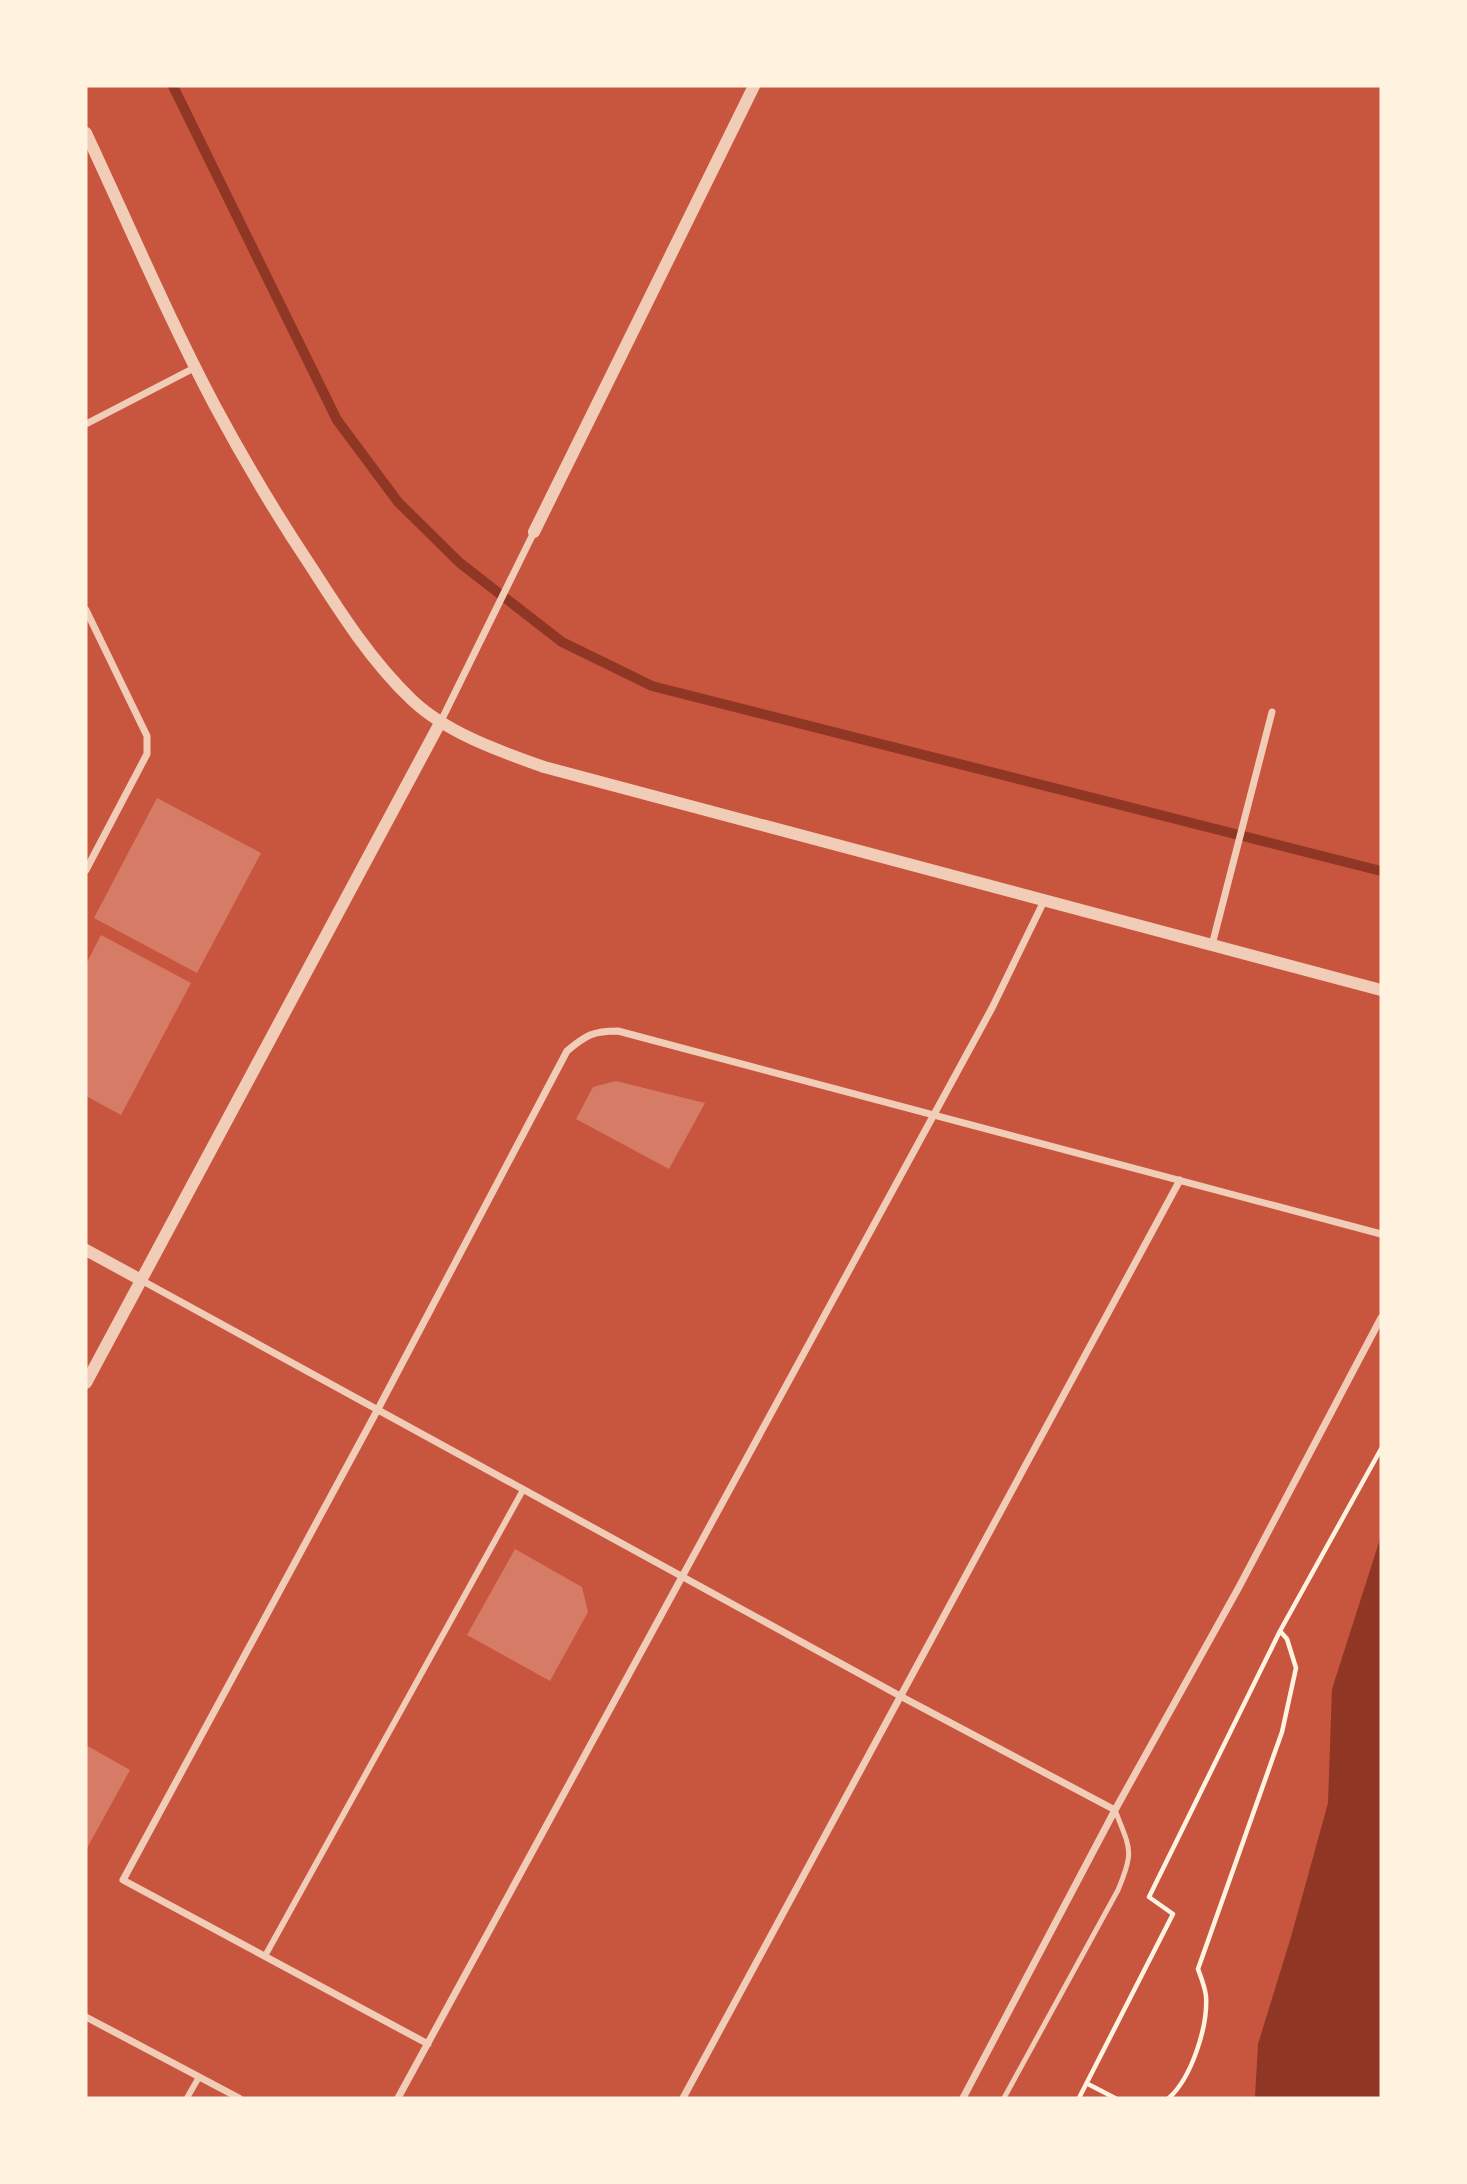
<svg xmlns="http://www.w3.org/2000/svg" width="1467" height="2184" viewBox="0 0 1467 2184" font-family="'DejaVu Sans',sans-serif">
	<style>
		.water { fill: #8f3625 }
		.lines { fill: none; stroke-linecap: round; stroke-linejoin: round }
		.stream { stroke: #8f3625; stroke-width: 10 }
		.building { fill: #d67c66 }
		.path { stroke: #fff3e0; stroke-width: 4.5 }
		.service { stroke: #f1ccb7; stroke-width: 5 }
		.pedestrian { stroke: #f1ccb7; stroke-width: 6 }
		.minor { stroke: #f1ccb7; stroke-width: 7 }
		.tertiary { stroke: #f1ccb7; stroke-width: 12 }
	</style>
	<rect width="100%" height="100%" fill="#c8553d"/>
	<path class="water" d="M1381 1536V2098H1255L1258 2044 1291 1937 1328 1803 1332 1689Z"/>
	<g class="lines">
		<path class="stream" d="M173 86 337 420 398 502 460 563 562 642 652 686 1381 871"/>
	</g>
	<path class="building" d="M157 798 261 853 197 973 94 918Z
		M101 935 191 983 121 1115 86 1096V964Z
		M616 1081 705 1103 669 1169 576 1119 593 1087Z
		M515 1549 582 1587 588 1612 550 1681 467 1635Z
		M86 1745 130 1770 86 1850Z"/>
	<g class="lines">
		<path class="path" d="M1088 2084 1115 2098
			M1079 2098 1173 1914 1149 1897 1280 1631 1381 1449
			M1169 2098C1192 2077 1208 2026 1206 1996 1205 1987 1201 1977 1198 1969L1282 1732 1296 1668 1287 1639 1280 1631"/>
		<path class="service" d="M1004 2098 1118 1890C1135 1850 1130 1849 1115 1810"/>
		<path class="pedestrian" d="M265 1956 523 1490
			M187 2098 199 2077"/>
		<path class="minor" d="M86 424 196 367
			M86 610 147 736V754L86 870
			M441 721 534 532
			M1212 945 1272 712
			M141 1280 902 1697 1115 1810
			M86 2017 239 2098
			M428 2044 123 1880 378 1409 567 1051C586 1035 593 1031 618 1031L1381 1234
			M398 2098 992 1008 1044 901
			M683 2098 1180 1180
			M963 2098 1115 1810 1239 1587 1381 1318"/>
		<path class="tertiary" d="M86 133C128 223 168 317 215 406 244 460 276 514 310 565 340 612 371 661 412 700 447 733 499 751 544 767L1381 990
			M534 532 754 86
			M86 1250 141 1280
			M86 1383 441 721"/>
	</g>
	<rect width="1467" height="2184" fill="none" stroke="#fff3e0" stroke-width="175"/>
</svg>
